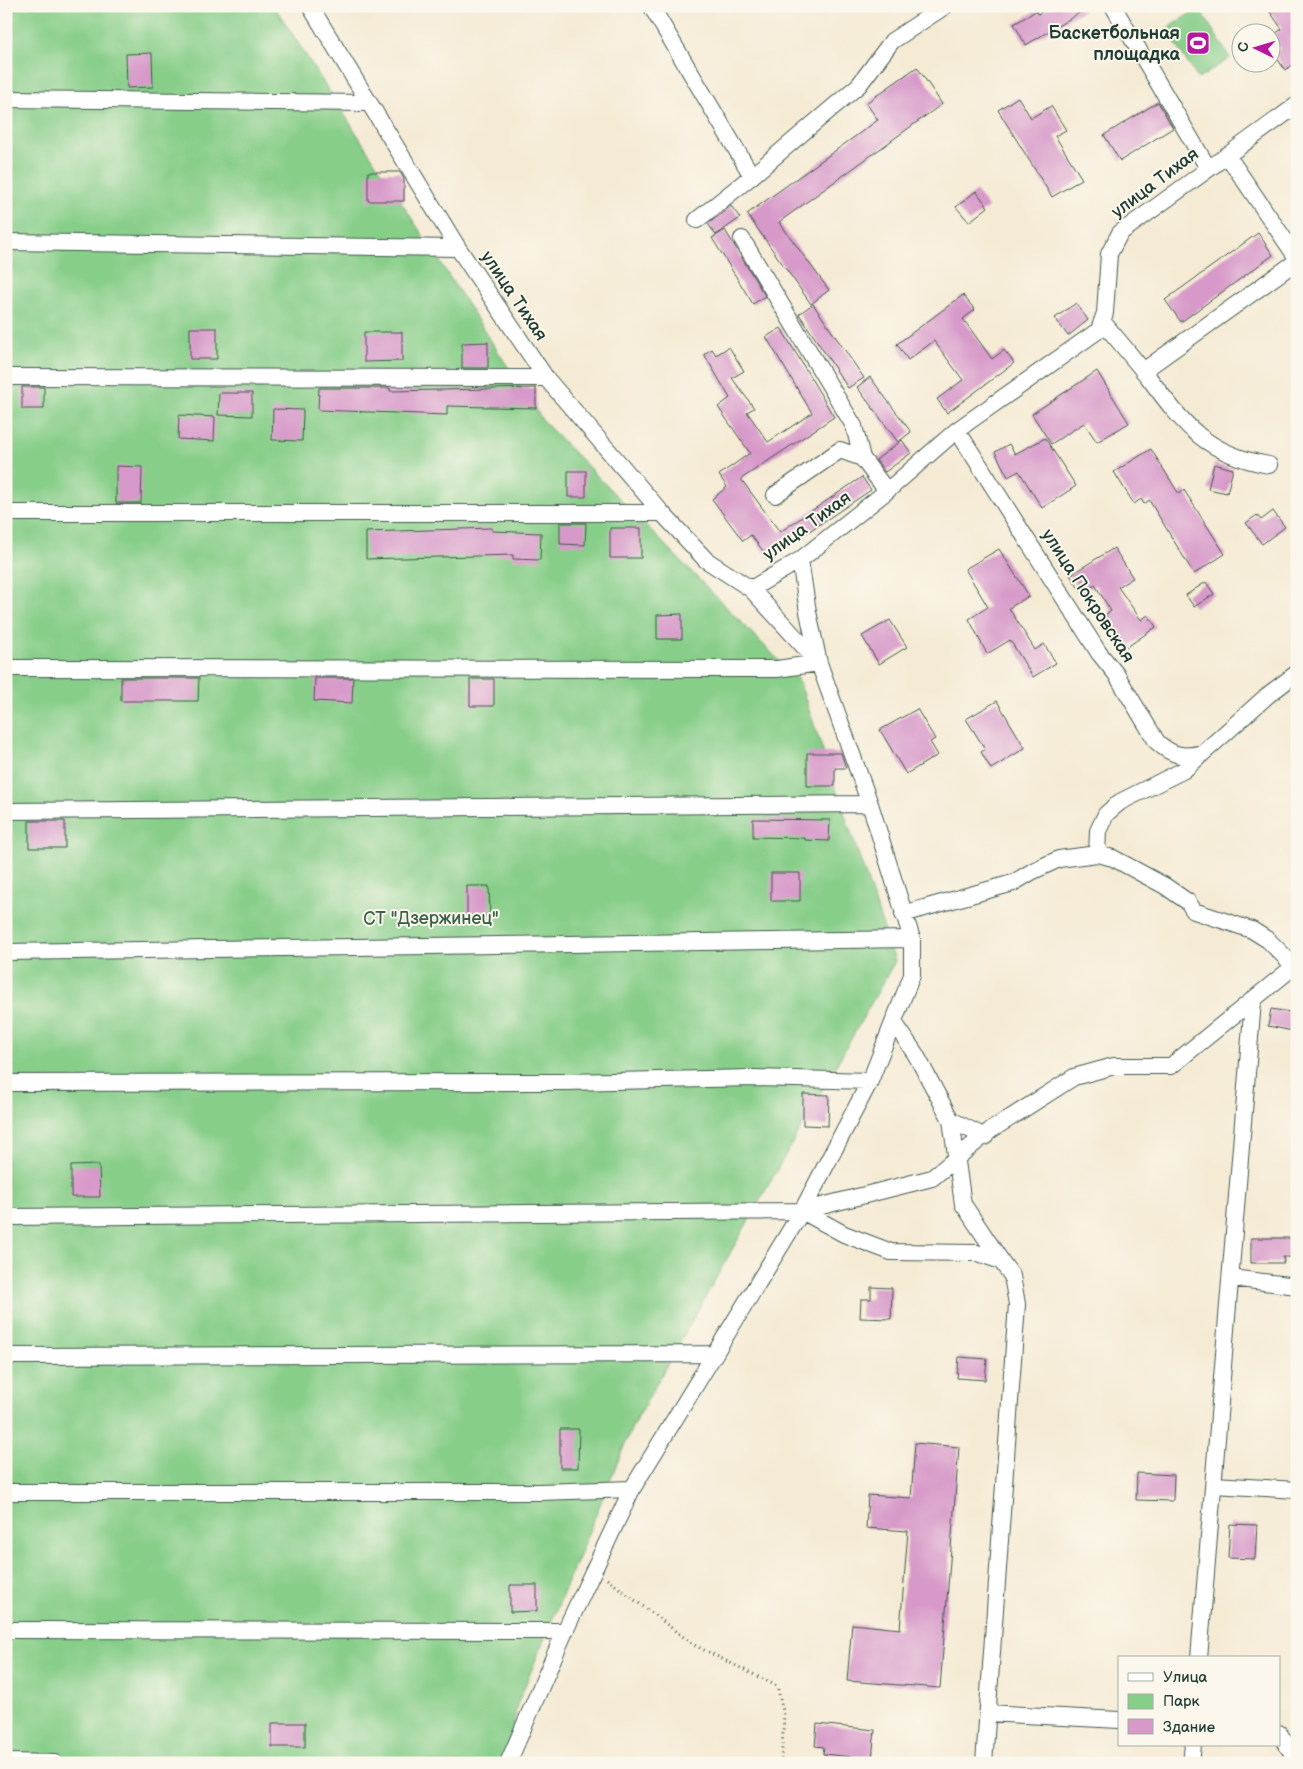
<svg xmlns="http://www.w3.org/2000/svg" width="1303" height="1769" viewBox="0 0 1303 1769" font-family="'Balsamiq Sans',sans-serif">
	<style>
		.green { fill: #87ce89; stroke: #53865e }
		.building { fill: #d799c9 }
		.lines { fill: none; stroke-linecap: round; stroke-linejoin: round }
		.minor-casing { stroke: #3f574c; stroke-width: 18 }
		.path { stroke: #3f574c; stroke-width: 3; stroke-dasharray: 1 4; stroke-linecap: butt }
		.minor { stroke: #fff; stroke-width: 16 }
		.labels { text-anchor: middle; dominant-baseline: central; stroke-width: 4; stroke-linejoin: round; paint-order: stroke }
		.poi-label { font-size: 18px; font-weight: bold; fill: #1f3d34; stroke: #fbf7ec; text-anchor: end }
		.street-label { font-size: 18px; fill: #1f3d34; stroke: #fbf7ec }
		.park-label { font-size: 18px; fill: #396149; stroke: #fbf7ec }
	</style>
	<rect width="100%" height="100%" fill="#fbf7ec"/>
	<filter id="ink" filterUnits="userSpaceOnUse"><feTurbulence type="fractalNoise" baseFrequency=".02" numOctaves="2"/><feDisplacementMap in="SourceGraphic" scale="10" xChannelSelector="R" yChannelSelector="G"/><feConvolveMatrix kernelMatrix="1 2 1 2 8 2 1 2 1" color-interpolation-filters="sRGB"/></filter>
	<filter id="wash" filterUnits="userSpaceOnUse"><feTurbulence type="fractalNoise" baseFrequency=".0096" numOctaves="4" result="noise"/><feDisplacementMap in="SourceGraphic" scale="20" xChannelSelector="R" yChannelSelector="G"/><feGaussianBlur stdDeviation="1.12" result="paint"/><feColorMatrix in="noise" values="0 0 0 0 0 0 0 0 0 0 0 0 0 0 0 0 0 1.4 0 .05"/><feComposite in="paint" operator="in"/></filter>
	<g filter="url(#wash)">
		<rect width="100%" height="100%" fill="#f5ebd5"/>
		<path class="green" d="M8 6H274L543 421 799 681 895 961 632 1427 517 1705 506 1763H6Z
			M1199 8 1230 58 1198 79 1166 29Z"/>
		<g id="blocks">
			<path class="building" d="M1052 6H1091L1026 45 1014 24 1036 11 1038 14Z
				M1266 6H1297V62L1285 70 1274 54 1280 49 1272 36 1282 29Z
				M152 53 153 87 127 88 126 54Z
				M917 67 942 104 779 222 829 290 811 304 747 214 878 120 866 103Z
				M1018 97 1031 118 1051 106 1066 130 1055 136 1082 179 1052 197 998 110Z
				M1158 102 1173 128 1120 161 1104 135Z
				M368 172H400L404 179V201H368Z
				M976 191 988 207 969 222 956 207Z
				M731 206 740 218 716 235 708 224Z
				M725 230 765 296 753 304 712 238Z
				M1258 233 1273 255 1181 322 1165 300Z
				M963 295 975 310 963 319 992 359 1004 350 1014 363 947 413 937 399 963 380 934 341 908 360 897 344Z
				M1076 303 1088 320 1068 336 1055 318Z
				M813 304 864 378 848 388 799 314Z
				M190 328H217V359H190Z
				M781 328 834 417 741 479 780 532 862 477 871 490 781 550 782 551 770 560 751 535 743 541 712 499 727 487 719 475 750 453 718 407 730 398 704 354 712 349 716 355 729 347 744 371 732 378 754 408 747 412 768 442 812 413 766 337Z
				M364 332H402V361L364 362Z
				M488 342V368H462V343Z
				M1097 371 1129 423 1097 442 1084 423 1051 444 1032 414Z
				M870 377 911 432 898 442 857 387Z
				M22 387H44V409H22Z
				M319 388H390V391L536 388V408L447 406V415L318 410Z
				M219 393H252V416L218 415Z
				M273 409 303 410 302 441 272 440Z
				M179 415 215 417 214 441 178 439Z
				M1045 438 1076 486 1042 508 1019 471 1008 477 995 452 1009 444 1015 454Z
				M902 440 911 453 885 472 876 460Z
				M1151 449 1179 494 1184 490 1225 554 1194 574 1149 500 1144 504 1141 499 1134 504 1114 472Z
				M1214 464 1233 469 1227 493 1208 489Z
				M116 466 142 467 141 503H116Z
				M568 471H586V497H568Z
				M1273 511 1285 527 1262 544 1246 523 1257 515 1261 520Z
				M560 523H586L585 545 560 544Z
				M492 528V531L541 533 540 560 513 559V555L366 559V532Z
				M610 528H641V558H610Z
				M1114 548 1133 578 1118 587 1141 620 1148 615 1156 627 1127 647 1105 615 1111 611 1095 585 1082 593 1070 575Z
				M999 549 1029 596 1009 608 1035 650 1044 644 1056 663 1033 677 1010 640 987 654 969 619 988 607 965 569Z
				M1206 582 1214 594 1194 607 1186 595Z
				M682 614V639H657V615Z
				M890 620 907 647 879 664 862 636Z
				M121 678H199L198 701H121Z
				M315 678H353L352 703 314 701Z
				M470 679H494V706H470Z
				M997 701 1025 748 991 769 981 752 985 749 966 719Z
				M917 709 935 739 930 742 938 755 906 774 880 730Z
				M807 753H841L846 768H835V786H807Z
				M753 819 830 820 829 841 805 840V838L753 837Z
				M29 821H65V848H29Z
				M771 873H800V901H771Z
				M467 886H489L490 916H467Z
				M1271 1009 1296 1013 1293 1031 1268 1026Z
				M803 1094 829 1095 828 1126 803 1125Z
				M99 1165 100 1197H71V1166Z
				M1251 1238H1292V1257H1283L1284 1263H1251Z
				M871 1287 892 1288 891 1319 860 1318 861 1299H871Z
				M959 1357 987 1359 985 1380 957 1378Z
				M560 1429H579L578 1468H560Z
				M915 1443 959 1447 940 1688 847 1681 852 1624 900 1629 908 1531 866 1528 868 1495 911 1498Z
				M1137 1473 1174 1475 1173 1501 1136 1500Z
				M1230 1524 1257 1525 1255 1559 1228 1558Z
				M510 1585H537V1611L510 1612Z
				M272 1723H305V1747H272Z
				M817 1724 875 1730 872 1759 823 1754 824 1747 815 1746Z"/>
		</g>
	</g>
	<g filter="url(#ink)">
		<use href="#blocks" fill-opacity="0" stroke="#3f574c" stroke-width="1"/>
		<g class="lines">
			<g class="minor-casing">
				<path id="minor" d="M310 6 458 248 546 378 662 513 706 560 751 589 800 560 887 491 957 430 1099 330 1105 313 1109 254 1120 233 1297 105
					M651 6 752 176 697 220
					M1113 6 1208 168
					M6 99 369 103
					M1227 155 1297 258
					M752 176 859 85 892 41 945 6
					M742 239 854 426 862 458 887 491
					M6 242 458 248
					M1102 321C1118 340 1134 359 1149 378 1185 426 1206 454 1269 465
					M1143 371 1297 261
					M6 377 546 378
					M957 430 1099 653 1116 674 1157 742C1172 756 1184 758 1203 753
					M775 495 840 450 862 458
					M6 513H662
					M6 668 777 669 819 663 751 589
					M6 811 870 804
					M1097 854 1098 831 1106 814 1120 802 1184 770 1268 695 1297 673
					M903 914 1013 883 1033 871 1059 859 1097 854 1113 858 1165 886 1188 902 1194 911 1252 930 1268 940 1294 966
					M6 952 912 939
					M894 1022 916 1055 951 1120 985 1137
					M6 1083 566 1082 754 1078 870 1081
					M951 1120 963 1204 1001 1261
					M802 1211 844 1234 891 1252 977 1253 1001 1261 1012 1276 1017 1304 984 1763
					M6 1217 802 1211 932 1178 991 1130 1074 1077 1114 1066H1171L1297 964
					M1231 1278 1297 1286
					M6 1356 715 1354
					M1214 1485 1297 1490
					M6 1492H540L632 1489
					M6 1630 565 1631
					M1199 1658 1253 1001
					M987 1713 1119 1720
					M1279 1733 1297 1761
					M6 1762 55 1763
					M508 1763 565 1631 632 1489 802 1211 870 1081 912 975V939L870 804 819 663 808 612 800 560
					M1191 1763 1193 1745"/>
			</g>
			<path class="path" d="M607 1579 694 1645 777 1686 784 1715 781 1763"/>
			<use href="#minor" class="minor"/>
		</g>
	</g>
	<defs>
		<g id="stadium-square" transform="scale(1.25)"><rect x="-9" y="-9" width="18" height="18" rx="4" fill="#b5179e" stroke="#fbf7ec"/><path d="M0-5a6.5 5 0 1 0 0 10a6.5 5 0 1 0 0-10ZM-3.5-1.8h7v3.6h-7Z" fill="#fff"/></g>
	</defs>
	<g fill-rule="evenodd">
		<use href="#stadium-square" x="1198" y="43"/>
	</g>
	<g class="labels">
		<g class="poi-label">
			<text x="1180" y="33">Баскетбольная<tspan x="1180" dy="21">площадка</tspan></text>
		</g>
		<g class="street-label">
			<text transform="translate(1155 183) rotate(-37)">улица Тихая</text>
			<text transform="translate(514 296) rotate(56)">улица Тихая</text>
			<text transform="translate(807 526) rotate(-36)">улица Тихая</text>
			<text transform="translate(1088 596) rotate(57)">улица Покровская</text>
		</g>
		<g class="park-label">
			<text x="431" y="918">СТ "Дзержинец"</text>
		</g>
	</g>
	<rect width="1303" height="1769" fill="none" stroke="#fbf7ec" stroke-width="25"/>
	<rect x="1118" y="1656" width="162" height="90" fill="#fbf7ec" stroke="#a3ada2"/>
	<rect x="1128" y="1673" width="25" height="8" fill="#ffffff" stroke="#a3ada2"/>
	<text x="1163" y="1682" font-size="15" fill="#1f3d34">Улица</text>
	<rect x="1128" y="1694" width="25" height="15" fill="#87ce89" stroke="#a3ada2"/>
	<text x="1163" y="1706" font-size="15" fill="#1f3d34">Парк</text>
	<rect x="1128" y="1719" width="25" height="15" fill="#d799c9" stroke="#a3ada2"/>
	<text x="1163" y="1732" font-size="15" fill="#1f3d34">Здание</text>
	<g transform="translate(1256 48) rotate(275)"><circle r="24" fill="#fbf7ec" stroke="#a3ada2"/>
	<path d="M0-4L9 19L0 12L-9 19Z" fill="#b5179e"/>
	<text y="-8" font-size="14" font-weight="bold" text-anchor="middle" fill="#1f3d34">С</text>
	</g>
</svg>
